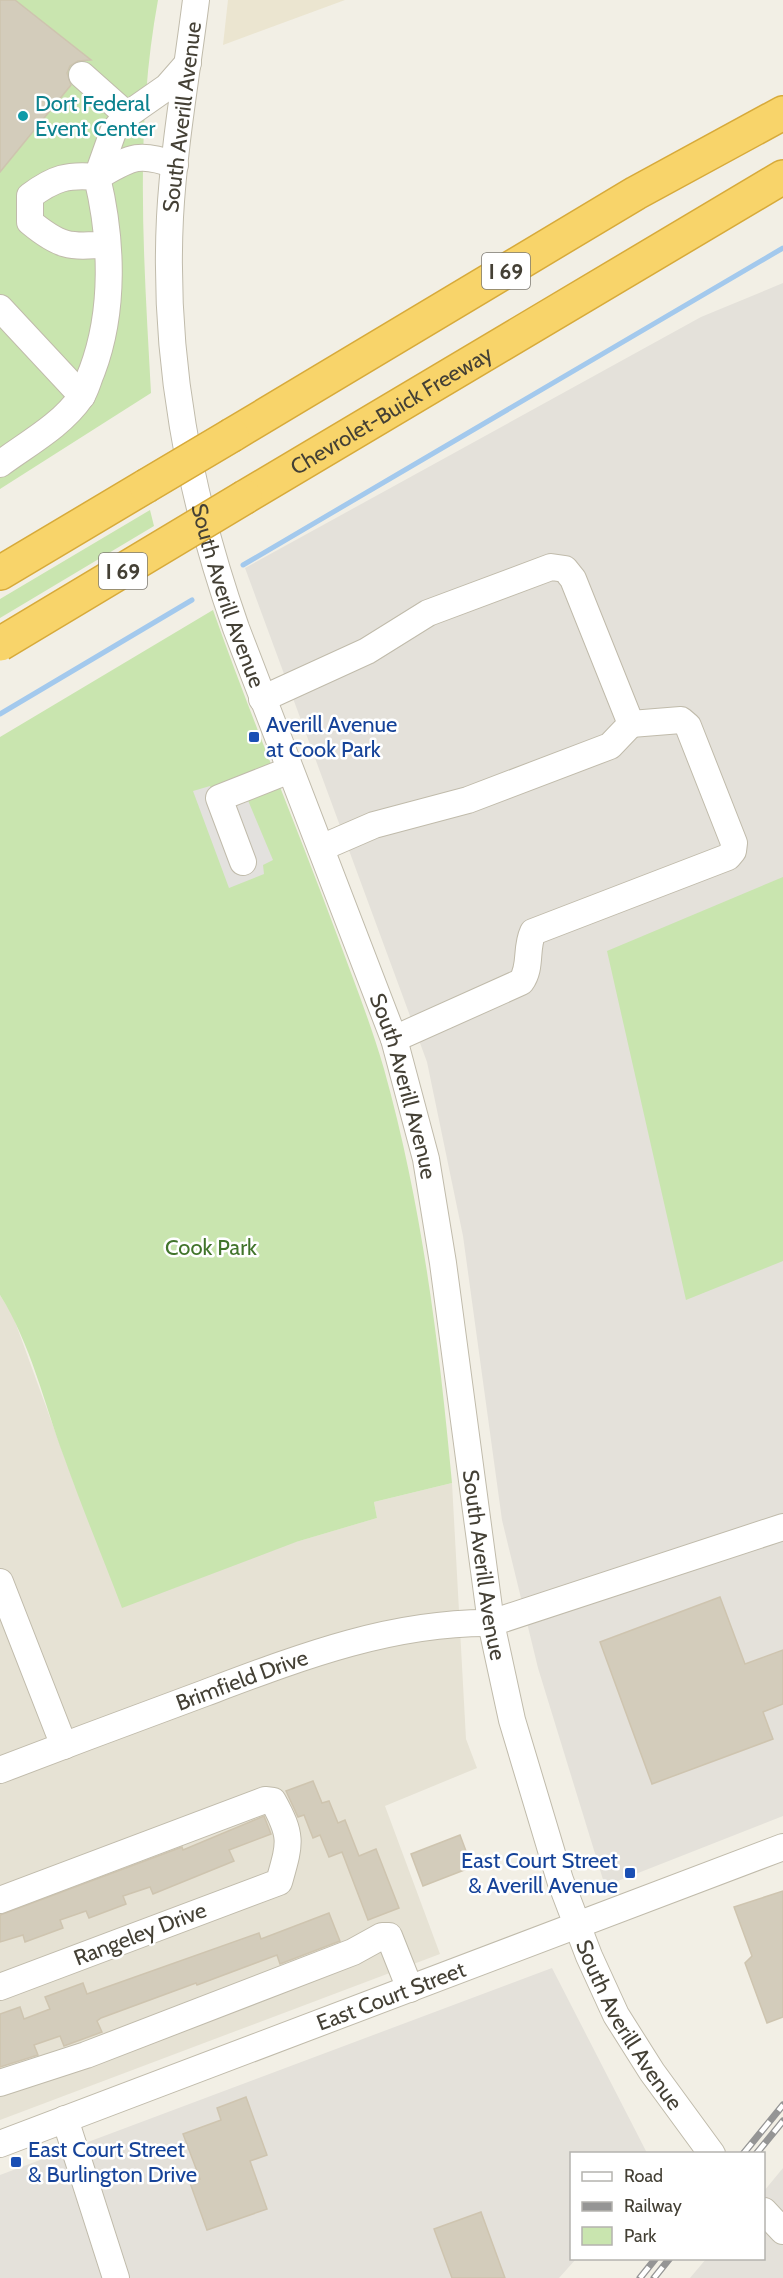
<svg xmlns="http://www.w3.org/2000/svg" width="783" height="2278" viewBox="0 0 783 2278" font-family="Cabin,sans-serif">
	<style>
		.residential { fill: #e6e2d4 }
		.industrial { fill: #e4e1da }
		.education { fill: #ebe5d0 }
		.green { fill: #c9e5af }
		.parking { fill: #e3e1de }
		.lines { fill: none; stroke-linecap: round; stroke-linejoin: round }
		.stream { stroke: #a3c9ed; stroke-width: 5 }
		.building { fill: #d3ccbb; stroke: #cec4af; stroke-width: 1.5 }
		.minor-casing { stroke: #c0bbab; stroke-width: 28 }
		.highway-casing { stroke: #d7aa3a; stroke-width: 36 }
		.minor { stroke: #fff; stroke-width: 26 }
		.highway { stroke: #f8d46a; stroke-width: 33 }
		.rail-casing { stroke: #959595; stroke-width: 7 }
		.rail { stroke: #fff; stroke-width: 4.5; stroke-dasharray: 14; stroke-linecap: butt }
		.highway-bridge-casing { stroke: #d7aa3a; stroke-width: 36; stroke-linecap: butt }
		.highway-bridge { stroke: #f8d46a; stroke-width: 33 }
		.culture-dot { fill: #0f9aa8; stroke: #fff; stroke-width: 2 }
		.transit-dot { fill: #1a4fb4; stroke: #fff; stroke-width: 2 }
		.labels { text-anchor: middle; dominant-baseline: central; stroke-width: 5; stroke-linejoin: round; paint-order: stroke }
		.shield { fill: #fff; stroke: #7c7972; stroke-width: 1.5 }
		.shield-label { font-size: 21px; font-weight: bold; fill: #444035 }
		.culture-label { font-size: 22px; fill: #0d838f; stroke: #fff; text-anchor: start }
		.street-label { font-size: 22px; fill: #444035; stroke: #fff }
		.transit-label { font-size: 22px; fill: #164399; stroke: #fff; text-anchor: start }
		.park-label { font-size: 22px; fill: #41742b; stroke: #fff }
	</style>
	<rect width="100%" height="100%" fill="#f2efe5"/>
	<path class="residential" d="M0 1295 13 1316 75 1486 296 1542 377 1518 374 1502 452 1483 466 1739 477 1768 385 1806 440 1954 0 2120Z"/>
	<path class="industrial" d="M783 283V1816L605 1886 538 1668 502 1520 463 1236 427 1062 245 568 701 317Z
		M552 1968 647 2153 572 2154V2258L576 2259 559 2278H0V2175Z
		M783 2168V2278H690L706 2259 764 2258V2191Z"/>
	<path class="education" d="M228 0H345L223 45Z"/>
	<path class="green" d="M0 0H158C134 130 144 262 151 393L0 489Z
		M150 510 154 526 0 618V599Z
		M213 610C252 720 297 827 337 935 353 979 371 1024 384 1069 422 1205 439 1343 452 1483L374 1502 377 1518 296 1542 122 1608C103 1558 82 1508 64 1457 44 1403 31 1344 0 1295V737Z
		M783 877V1261L686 1300 607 951Z"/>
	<path class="parking" d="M210 786 215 801 247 798 273 860 263 865 264 874 229 888 193 791Z"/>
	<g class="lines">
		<path class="stream" d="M243 565 783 248
			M0 714 192 600"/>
	</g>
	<path class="building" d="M0 0H15L91 60 78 61 70 66 67 73 71 85 0 172Z
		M720 1597 745 1664 783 1650V1704L763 1712 773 1739 652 1784 600 1642Z
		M313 1781 322 1803 329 1801 338 1823 345 1820 359 1856 376 1849 399 1908 368 1920 342 1852 329 1857 320 1835 313 1838 304 1815 298 1817 286 1791Z
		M264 1816 271 1834 229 1850 234 1861 153 1894 150 1887 123 1896 126 1904 89 1918 86 1911 60 1920 63 1928 25 1942 23 1935 0 1942V1915L182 1847 183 1850Z
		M460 1835 472 1867 423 1886 411 1854Z
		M783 1891V2017L767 2023 745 1963 752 1956 734 1907Z
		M329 1913 340 1941 280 1964 277 1955 197 1985 196 1983 101 2018 97 2021 102 2032 64 2046 60 2036 34 2045 38 2055 0 2067V2014L20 2007 24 2019 50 2009 45 1997 83 1983 87 1994 259 1933 261 1939Z
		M246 2097 267 2155 250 2161 267 2209 207 2230 190 2183 200 2179 183 2134 221 2120 217 2108Z
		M481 2212 505 2278H452L434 2229Z"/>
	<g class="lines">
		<g class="minor-casing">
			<g id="minor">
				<path id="s1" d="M196 0C187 72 174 144 170 217 163 359 189 494 236 628L394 1039 426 1159 443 1263 491 1623 512 1720 560 1880 589 1956 616 2015 652 2072 712 2154"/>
				<path d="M82 75 127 115"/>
				<path d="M97 177 113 132 127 115 167 87 188 63"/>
				<path d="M97 177C130 158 137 151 175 165"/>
				<path d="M0 308 82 396"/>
				<path d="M0 464C27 444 62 425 81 397 86 390 88 380 92 371 115 310 112 239 97 177 68 174 54 178 30 196V222C59 246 69 248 107 244"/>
				<path d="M262 699 367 651 428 613 551 567 565 569 573 579 631 724 610 746 468 800 374 825 321 848"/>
				<path d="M243 862 219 798 290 770"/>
				<path d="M394 1039 521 982C532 967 525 949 533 932L728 857 733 851 734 843 688 726 681 720 631 724"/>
				<path d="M0 1582 64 1746"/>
				<path id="s2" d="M0 1770C68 1744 137 1718 205 1693 298 1658 390 1622 491 1623L783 1527"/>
				<path d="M0 1900 265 1800 273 1801C293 1837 290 1843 279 1882L0 1987"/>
				<path d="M0 2083 86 2055 353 1952 382 1936H389L410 1989"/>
				<path d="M65 2119 116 2278"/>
				<path id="s3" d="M0 2144 783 1847"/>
				<path d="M764 2211 783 2231"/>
			</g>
		</g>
		<g class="highway-casing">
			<g id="highway">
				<path d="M232 435 636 193 783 113"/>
				<path id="s4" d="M245 497 783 177"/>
				<path d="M0 573 146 486"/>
			</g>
		</g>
		<use href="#minor" class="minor"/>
		<use href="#highway" class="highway"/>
		<g class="rail-casing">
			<path id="rail" d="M743 2154 783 2105
				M756 2154 783 2121
				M640 2278 656 2258
				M654 2278 670 2258"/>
		</g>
		<use href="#rail" class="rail"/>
		<g class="highway-bridge-casing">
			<path id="highway-bridge" d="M146 486 232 435
				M0 644 245 497"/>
		</g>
		<use href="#highway-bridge" class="highway-bridge"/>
	</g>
	<circle class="culture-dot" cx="23" cy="116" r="6"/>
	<g class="transit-dot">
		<rect x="248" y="731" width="12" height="12" rx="3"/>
		<rect x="624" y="1867" width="12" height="12" rx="3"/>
		<rect x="10" y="2156" width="12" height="12" rx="3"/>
	</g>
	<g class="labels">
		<g class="shield">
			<rect x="482" y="253" width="48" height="36" rx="4.5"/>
			<rect x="99" y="553" width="48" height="36" rx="4.5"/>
		</g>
		<g class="shield-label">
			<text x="506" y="271">I 69</text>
			<text x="123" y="571">I 69</text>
		</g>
		<g class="culture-label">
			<text x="35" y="103">Dort Federal<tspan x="35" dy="25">Event Center</tspan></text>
		</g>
		<g class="street-label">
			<text transform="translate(182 117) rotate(-83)">South Averill Avenue</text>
			<text stroke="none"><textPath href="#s4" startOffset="170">Chevrolet-Buick Freeway</textPath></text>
			<text stroke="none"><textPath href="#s1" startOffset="604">South Averill Avenue</textPath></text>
			<text stroke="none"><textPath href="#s1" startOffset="1126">South Averill Avenue</textPath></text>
			<text stroke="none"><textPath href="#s1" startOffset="1612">South Averill Avenue</textPath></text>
			<text stroke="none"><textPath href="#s2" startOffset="258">Brimfield Drive</textPath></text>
			<text transform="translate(140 1934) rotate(-21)">Rangeley Drive</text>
			<text stroke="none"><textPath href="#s3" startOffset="418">East Court Street</textPath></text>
			<text stroke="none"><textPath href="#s1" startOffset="2098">South Averill Avenue</textPath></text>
		</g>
		<g class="transit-label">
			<text x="266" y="724">Averill Avenue<tspan x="266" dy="25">at Cook Park</tspan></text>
			<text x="618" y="1860" text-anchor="end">East Court Street<tspan x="618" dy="25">&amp; Averill Avenue</tspan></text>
			<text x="28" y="2149">East Court Street<tspan x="28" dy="25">&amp; Burlington Drive</tspan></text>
		</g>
		<g class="park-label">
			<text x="211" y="1247">Cook Park</text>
		</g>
	</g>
	<rect x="570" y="2152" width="195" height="108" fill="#ffffff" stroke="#b4b3ae" stroke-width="1.5"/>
	<rect x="582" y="2172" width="30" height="9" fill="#ffffff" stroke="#b4b3ae" stroke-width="1.5"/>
	<text x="624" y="2182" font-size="18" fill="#444035">Road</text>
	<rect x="582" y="2202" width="30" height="9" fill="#959595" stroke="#b4b3ae" stroke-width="1.5"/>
	<text x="624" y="2212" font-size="18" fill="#444035">Railway</text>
	<rect x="582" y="2227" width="30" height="18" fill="#c9e5af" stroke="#b4b3ae" stroke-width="1.5"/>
	<text x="624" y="2242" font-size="18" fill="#444035">Park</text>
</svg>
